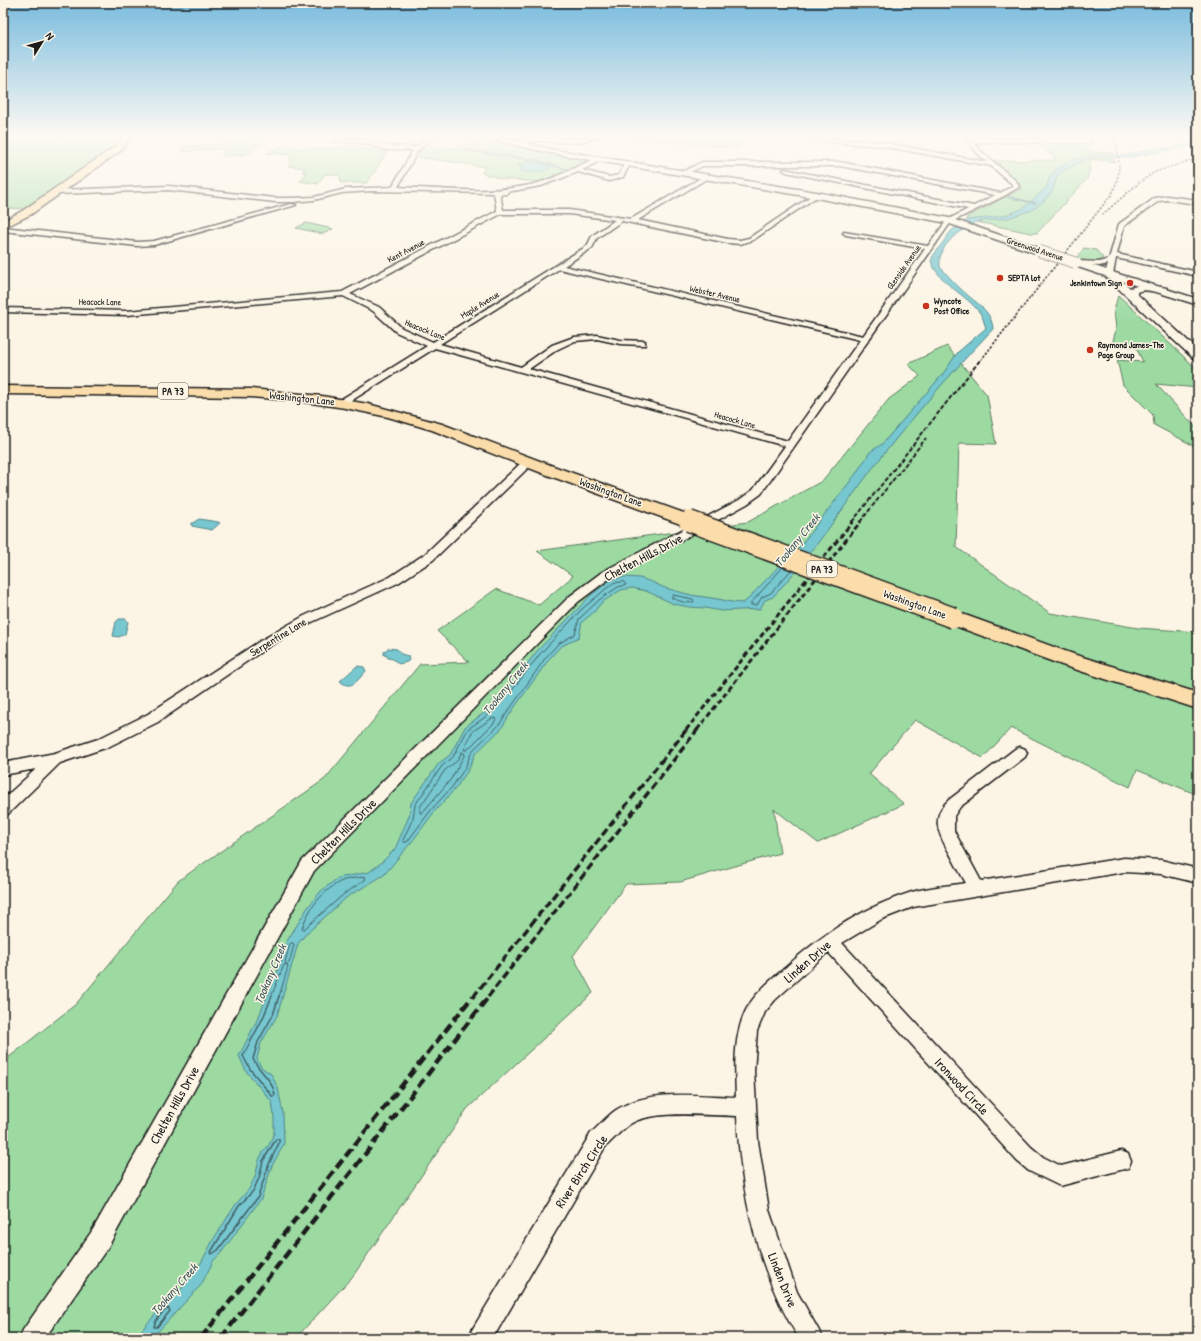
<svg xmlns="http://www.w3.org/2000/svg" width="1201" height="1341" viewBox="0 0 1201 1341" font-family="'Patrick Hand',sans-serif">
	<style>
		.green { fill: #9cdaa2; stroke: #5c7b5f }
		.water { fill: #76c7d0; stroke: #528388 }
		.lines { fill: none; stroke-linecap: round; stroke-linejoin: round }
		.shore-far1 { stroke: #406064; stroke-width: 1 }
		.shore { stroke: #406064; stroke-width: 1.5 }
		.stream { stroke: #528388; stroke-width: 2 }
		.minor-casing { stroke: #1c1c1c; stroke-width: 3 }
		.tertiary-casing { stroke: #1c1c1c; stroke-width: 3 }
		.secondary-casing { stroke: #1c1c1c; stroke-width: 3 }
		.primary-casing { stroke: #1c1c1c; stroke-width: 3 }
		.minor { fill: #fcf5e5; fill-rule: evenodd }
		.tertiary { fill: #fcf5e5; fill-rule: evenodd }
		.secondary { fill: #fcf5e5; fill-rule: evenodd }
		.primary { fill: #fbddab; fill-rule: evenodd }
		.rail-far4 { stroke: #1c1c1c; stroke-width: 1.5; stroke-dasharray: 2.5 1.5; stroke-linecap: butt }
		.rail-far3 { stroke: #1c1c1c; stroke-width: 2; stroke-dasharray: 4.5 2; stroke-linecap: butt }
		.rail-far2 { stroke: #1c1c1c; stroke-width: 3; stroke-dasharray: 5.5 3; stroke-linecap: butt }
		.rail-far1 { stroke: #1c1c1c; stroke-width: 3.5; stroke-dasharray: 8 3.5; stroke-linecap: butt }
		.rail { stroke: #1c1c1c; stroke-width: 4.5; stroke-dasharray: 10 4.5; stroke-linecap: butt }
		.secondary-bridge-casing { stroke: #1c1c1c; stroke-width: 12; stroke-linecap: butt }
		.primary-bridge-far1-casing { stroke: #1c1c1c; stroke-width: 18; stroke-linecap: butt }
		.primary-bridge-casing { stroke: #1c1c1c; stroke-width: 23; stroke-linecap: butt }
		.secondary-bridge { stroke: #fcf5e5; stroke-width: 11 }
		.primary-bridge-far1 { stroke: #fbddab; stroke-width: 16 }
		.primary-bridge { stroke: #fbddab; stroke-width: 20 }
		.poi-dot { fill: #c8321e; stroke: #fcf5e5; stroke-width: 1.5 }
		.labels { text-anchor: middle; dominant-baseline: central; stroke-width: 3; stroke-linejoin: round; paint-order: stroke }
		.far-street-label { font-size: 9px; fill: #1c1c1c; stroke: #fcf5e5 }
		.far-poi-label { font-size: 9px; font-weight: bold; fill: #1c1c1c; stroke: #fcf5e5; text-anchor: start }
		.shield { fill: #fcf5e5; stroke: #5f5d58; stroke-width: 1 }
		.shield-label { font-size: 10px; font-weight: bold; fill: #1c1c1c }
		.street-label { font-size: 11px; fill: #1c1c1c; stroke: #fcf5e5 }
		.water-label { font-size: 12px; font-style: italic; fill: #3c585b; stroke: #fcf5e5 }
		.near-street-label { font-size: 13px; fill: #1c1c1c; stroke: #fcf5e5 }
	</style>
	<rect width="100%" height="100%" fill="#fcf5e5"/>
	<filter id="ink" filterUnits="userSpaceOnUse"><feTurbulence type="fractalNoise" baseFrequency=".025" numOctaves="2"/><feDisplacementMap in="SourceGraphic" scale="8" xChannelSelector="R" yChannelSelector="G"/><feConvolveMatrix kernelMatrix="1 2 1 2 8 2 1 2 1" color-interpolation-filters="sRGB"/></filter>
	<g filter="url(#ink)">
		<path class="green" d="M3 137H121L117 146 25 209 8 208 3 209Z
			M238 137H271H267C249 155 248 156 222 156L226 148 182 152 184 146 226 144 239 138Z
			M635 137H746L738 148 634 138Z
			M486 138 548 153 592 160 541 182 502 179 482 173 485 167 418 157 421 150 426 146 456 148Z
			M1036 142H1083L1094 152 1113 153 1115 162 1090 159V168L1087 179 1037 233H1031L967 220 966 218 969 216 1021 189V185L994 161 1057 160Z
			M284 145 306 149 353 147 387 152 367 183H341L340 175 325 174 318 184 300 181 307 173 302 172 305 168 289 166 291 155 266 153Z
			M306 223 333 229 323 234 296 228Z
			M1084 248 1096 250 1103 258 1096 262 1076 259Z
			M1118 295 1198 370V388L1156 384 1198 430V448L1154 425 1153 415 1123 385 1117 360 1143 362 1136 347 1112 345 1116 329 1114 311Z
			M947 346 987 395 996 444 959 443 956 547 1050 613 1138 628 1198 632V795L1137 770 1130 787 1011 728 983 758 915 720 869 774 904 804 818 843 774 809 780 853 680 882 626 884 573 956 593 993 467 1109 353 1276 296 1338H3V1062L76 1004 178 881 325 779 420 664 469 662 437 631 496 589 539 605 573 576 537 551 748 522 822 481 889 399 920 376 908 364Z"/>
		<path class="water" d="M1198 142V145L1131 157 1089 158 1065 170 1057 176 1053 190 1044 201 1032 210 1008 218 975 222 953 237 945 246 940 257V267C947 274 954 283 962 290 974 302 992 310 993 329 951 373 910 420 872 469 840 512 810 557 773 597L765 600 760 609 721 611 705 608 689 607 674 604 646 591 632 588 621 590 601 603 594 612 582 622 579 637 560 647 549 659 512 711 501 729 475 754 469 769 455 789 434 812 414 839 384 875 347 897 306 934 298 944 277 1016 261 1043 257 1059 261 1067 271 1074 278 1088 283 1113 284 1144 272 1166 261 1199 221 1253 214 1260 201 1285 152 1338H135L159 1310 176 1296 201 1263 213 1240 236 1204 249 1189 255 1177 259 1160 263 1152 269 1145 274 1133V1116L272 1102 246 1071 239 1056 259 1016 281 962 287 941 308 907 321 891 338 878 369 872 381 863 395 849 409 816 411 803 439 763 450 755 465 727 488 710 507 690 537 651 591 595 612 579 625 577 640 578 652 582 665 588 691 595 718 599 732 602 743 603 748 599 777 568 800 546 855 475 870 452 882 444 942 375 958 352 986 328C984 323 983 317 980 313 966 294 939 284 931 261L933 256 951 231 967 220 1003 216 1022 209 1046 188 1049 179 1055 170 1072 160 1095 155H1126L1151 149 1175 147Z
			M528 162 543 164 551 167C546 173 528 173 521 171L522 167 517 166Z
			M199 519 218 522 220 523 212 530 192 526 191 524Z
			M119 619H126L128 622 125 634 119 637 113 636 116 622Z
			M388 648 397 649 401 654 408 656 409 660 407 662 399 664 393 659 388 658 387 656 384 655V652Z
			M357 666 364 667 366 671C357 681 351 691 340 681Z"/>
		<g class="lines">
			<path class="shore-far1" d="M783 567 751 603V605H757L762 597 771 593 791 570
				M624 582 626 585 618 587 599 600 579 619 575 634 558 644 546 657 498 726 472 751 465 768 452 787 431 810 407 842H404L403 840 413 818 415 805 442 766 453 757 468 729 491 713 510 693 540 654 582 609 613 583Z
				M673 595 693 599 694 602C686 604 679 601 672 598Z
				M493 718 496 719 494 723 467 750H464L472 732Z
				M462 752 465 754 451 779 422 813H420V807L445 770 457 761Z
				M364 877 366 878 365 880 344 894 304 929H302C307 910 324 889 342 881 349 878 357 878 364 877Z
				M293 943 294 945 289 963 287 964 285 962 290 944Z
				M271 997 284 965 286 964 288 967 279 997"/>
			<path class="shore" d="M272 996 263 1018 243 1056 250 1069 273 1097 275 1095C272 1078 260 1073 253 1059L258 1042 273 1015 279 996
				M276 1139H279V1143L269 1164 258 1197 218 1250 212 1254 211 1252 239 1206 253 1191 259 1178 263 1161Z
				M168 1308 170 1311 157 1327H154C155 1319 162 1313 168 1308Z"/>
			<path class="stream" d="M466 150 534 160 570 170
				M1008 197 1035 203"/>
			<g class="minor-casing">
				<path id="minor" d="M336 137H341L340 139H362L388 146 415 147 430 137H435L418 150 398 187C444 189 493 195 538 183 560 177 579 164 600 157L602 158V160L582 170 609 177 619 175 625 163 630 164 623 177 609 181 578 172 541 186 507 192V194H500L503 210H569L631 219 704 176H708V178L638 220 728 239 740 240 749 238 814 194H818V196L753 240 740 244 728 243 622 221 597 238 592 248 564 266 863 336 925 249 846 235 843 233 844 232 928 246 947 220 968 209 786 172 783 170 784 169 974 206 995 195 840 166H703L686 174H682V172L702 162H840L1000 193 1013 186 1011 183 991 166 881 146 829 142 810 137 881 142 987 162 978 154 964 137H969L970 138 1089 139 1092 141 1089 143 973 142 982 152 1016 181 1019 187 1004 196 951 222 761 494 747 504 678 542 610 578 578 602 314 871 108 1247 45 1338H20L23 1330 92 1231 302 861 570 596 602 572 739 500 753 490 785 446 435 348 346 404H340L338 402 340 400 427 346 396 332 373 311 343 296 127 315 3 312V308L127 311 342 292 497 211 494 193 371 191 342 193 314 200 293 202H275L169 190 56 194 53 192 56 190 169 186 275 198H293L314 197 346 189 392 187 413 150H388L362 143 332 141V139ZM501 214H569L615 220 592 236 587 246 433 342 402 328 379 307 350 294ZM559 269 860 340 788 441 529 369 558 349 575 341 597 339 620 344 642 345H645V341L620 340 597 335 574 337 552 345 521 367 440 344Z
					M538 137 577 139 589 137H598L577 143 538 141 516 145 513 143Z
					M1167 196 1198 200V204L1167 200 1159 201 1124 226 1117 254 1198 272V276L1116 258 1113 274 1109 276 1105 274 1108 264 1099 266 1074 264 1073 263 1076 261 1099 262 1109 259 1119 224 1155 198Z
					M291 204 296 205 154 245 137 246 3 231V227L137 242 154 241Z
					M527 460 532 463 531 465 433 560 398 583 312 622 268 647 158 722 108 747 60 763 8 814 3 815V799L36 769 3 775V763L55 753 98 739 148 714 260 641 304 616 390 577 425 554 523 461Z
					M1020 747 1025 749 1027 753 1025 757 960 807 954 816V831L981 881 1124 858 1161 860 1198 869V883L1161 874 1124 872 913 907 882 919 842 943 1031 1147 1043 1157 1061 1166 1121 1151 1128 1154 1131 1161 1128 1168 1060 1186 1029 1171 1017 1161 828 952 775 1000 765 1012 757 1031 754 1071 758 1141 769 1210 797 1292 823 1338H799C758 1274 740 1191 737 1116 709 1116 654 1109 630 1124 621 1130 613 1140 605 1147L493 1338H469L472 1330 591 1133C599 1126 607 1116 616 1110 650 1088 698 1096 736 1097 735 1068 733 1037 746 1010 755 993 771 980 785 968 822 934 864 907 912 892 929 887 948 886 966 883 960 873 955 863 949 852 938 833 930 816 950 799L1015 749Z"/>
			</g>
			<g class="tertiary-casing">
				<path id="tertiary" d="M1109 271 1198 299V305L1106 276 1104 274Z"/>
			</g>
			<g class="secondary-casing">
				<path id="secondary" d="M484 137H497L550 149 816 192 949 218 1042 249 1044 251 1042 253H1036L947 223 816 198 550 153 488 139Z
					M1076 260 1113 272 1130 288 1143 284 1167 288 1168 290 1167 292C1157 295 1147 287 1137 292V294L1198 350V360L1194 359 1105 276 1072 265 1071 263Z"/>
			</g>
			<g class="primary-casing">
				<path id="primary" d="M121 137H129L126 144 119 152 30 215 3 228V221L22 211 113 148 118 143Z
					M3 386 251 389 322 396 368 404 442 424 553 466 695 517 698 521 695 525 689 526 683 525 542 473 432 430 388 417 345 408 298 401 251 397 3 394Z
					M954 611 1076 655 1198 693V709L1062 665 947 623 944 618 947 613Z"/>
			</g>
			<use href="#minor" class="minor"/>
			<use href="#tertiary" class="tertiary"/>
			<use href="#secondary" class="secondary"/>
			<use href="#primary" class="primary"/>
			<path class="rail-far4" d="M1102 215 1140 182 1155 172 1198 158
				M981 360 1112 194C1121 174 1121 157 1113 137"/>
			<path class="rail-far3" d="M852 522 981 359
				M860 522 926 438"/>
			<path class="rail-far2" d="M686 730 853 521
				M697 730 861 521"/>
			<path class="rail-far1" d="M473 997 687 729
				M488 997 698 729"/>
			<path class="rail" d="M201 1338 473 996
				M221 1338 489 996"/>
			<g class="secondary-bridge-casing">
				<path id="secondary-bridge" d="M1039 251 1076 263"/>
			</g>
			<g class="primary-bridge-far1-casing">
				<path id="primary-bridge-far1" d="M689 521 692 522"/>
			</g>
			<g class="primary-bridge-casing">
				<path id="primary-bridge" d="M689 521 954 618"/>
			</g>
			<use href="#secondary-bridge" class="secondary-bridge"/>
			<use href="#primary-bridge-far1" class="primary-bridge-far1"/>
			<use href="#primary-bridge" class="primary-bridge"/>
		</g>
	</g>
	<linearGradient id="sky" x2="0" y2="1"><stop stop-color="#7abcde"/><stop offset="0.42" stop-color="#fefaf3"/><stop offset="1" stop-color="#fefaf3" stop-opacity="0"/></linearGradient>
	<rect width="1201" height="325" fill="url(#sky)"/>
	<g class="poi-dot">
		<circle cx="1000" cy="278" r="4"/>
		<circle cx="1130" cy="283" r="4"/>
		<circle cx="926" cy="306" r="4"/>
		<circle cx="1090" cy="350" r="4"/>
	</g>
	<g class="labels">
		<g class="far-street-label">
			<text transform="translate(1035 249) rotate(18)">Greenwood Avenue</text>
			<text transform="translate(406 251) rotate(-28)">Kent Avenue</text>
			<text transform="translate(904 267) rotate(-55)">Glenside Avenue</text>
			<text transform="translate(715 294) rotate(13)">Webster Avenue</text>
			<text transform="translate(100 302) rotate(1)">Heacock Lane</text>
			<text transform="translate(480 305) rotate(-32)">Maple Avenue</text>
			<text transform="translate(425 330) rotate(22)">Heacock Lane</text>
			<text transform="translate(735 420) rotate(16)">Heacock Lane</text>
		</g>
		<g class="far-poi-label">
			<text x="1008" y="278">SEPTA lot</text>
			<text x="1122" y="283" text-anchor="end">Jenkintown Sign</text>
			<text x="934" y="301">Wyncote<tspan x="934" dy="10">Post Office</tspan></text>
			<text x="1098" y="345">Raymond James-The<tspan x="1098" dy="10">Page Group</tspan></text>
		</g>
		<g class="shield">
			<rect x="158" y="383" width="30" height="16" rx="3"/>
			<rect x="807" y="561" width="30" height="16" rx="3"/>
		</g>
		<g class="shield-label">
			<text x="173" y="391">PA 73</text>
			<text x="822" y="569">PA 73</text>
		</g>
		<g class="street-label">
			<text transform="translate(302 398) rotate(6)">Washington Lane</text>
			<text transform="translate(611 492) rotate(20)">Washington Lane</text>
			<text transform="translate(915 604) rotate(20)">Washington Lane</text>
			<text transform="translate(278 637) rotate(-31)">Serpentine Lane</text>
		</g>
		<g class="water-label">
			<text transform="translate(797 540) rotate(-51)">Tookany Creek</text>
			<text transform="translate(505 688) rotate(-51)">Tookany Creek</text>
			<text transform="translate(270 974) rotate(-67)">Tookany Creek</text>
			<text transform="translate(174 1289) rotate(-49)">Tookany Creek</text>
		</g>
		<g class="near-street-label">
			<text transform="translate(643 557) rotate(-28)">Chelten Hills Drive</text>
			<text transform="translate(343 831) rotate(-45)">Chelten Hills Drive</text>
			<text transform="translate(807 961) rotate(-41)">Linden Drive</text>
			<text transform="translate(962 1086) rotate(47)">Ironwood Circle</text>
			<text transform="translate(174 1105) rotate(-61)">Chelten Hills Drive</text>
			<text transform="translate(581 1171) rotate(-57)">River Birch Circle</text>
			<text transform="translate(783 1280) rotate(68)">Linden Drive</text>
		</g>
	</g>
	<rect width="1201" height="1341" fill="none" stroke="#fcf5e5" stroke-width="16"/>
	<rect x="8" y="8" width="1185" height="1325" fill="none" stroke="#1c1c1c" stroke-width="1.5" filter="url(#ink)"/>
	<g transform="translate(42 42) rotate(53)" stroke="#fcf5e5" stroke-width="3" paint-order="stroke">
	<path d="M0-3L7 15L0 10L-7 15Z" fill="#1c1c1c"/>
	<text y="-6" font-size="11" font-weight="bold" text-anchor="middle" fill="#1c1c1c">N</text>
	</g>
</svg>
